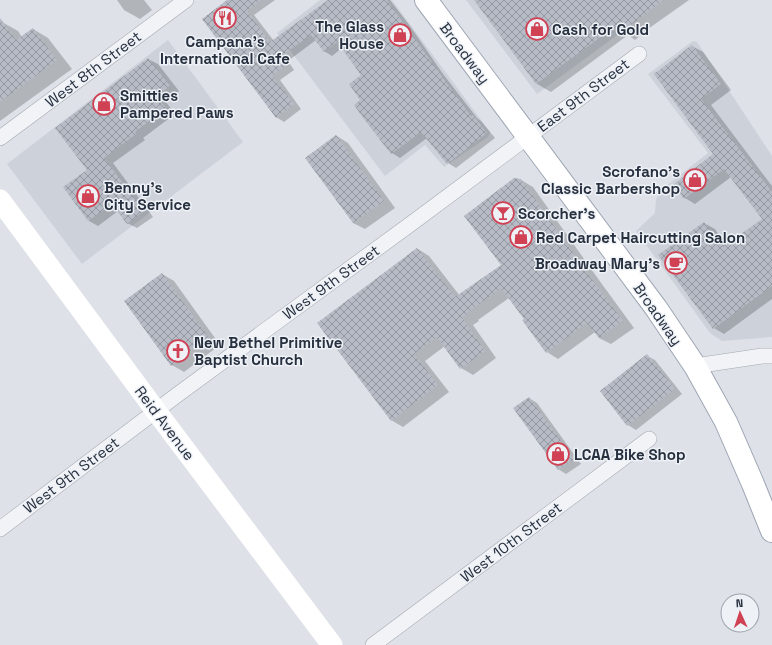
<svg xmlns="http://www.w3.org/2000/svg" width="772" height="645" viewBox="0 0 772 645" font-family="'Space Grotesk',sans-serif">
	<style>
		.built { fill: #ccd1da }
		.shadow { fill: #0003 }
		.building { fill: url(#building-cross-hatch) }
		.lines { fill: none; stroke-linecap: round; stroke-linejoin: round }
		.street-casing { stroke: #a3a9b2; stroke-width: 16 }
		.primary-casing { stroke: #9ea6b4; stroke-width: 24 }
		.street { stroke: #f1f3f6; stroke-width: 15 }
		.secondary { stroke: #fff; stroke-width: 21 }
		.primary { stroke: #fff; stroke-width: 22 }
		.labels { text-anchor: middle; dominant-baseline: central; stroke-width: 3; stroke-linejoin: round; paint-order: stroke }
		.poi-label { font-size: 15px; font-weight: bold; fill: #27303f; stroke: #eef1f6; text-anchor: start }
		.street-label { font-size: 15px; fill: #27303f; stroke: #eef1f6 }
	</style>
	<defs>
		<pattern id="building-cross-hatch" width="8" height="8" patternUnits="userSpaceOnUse"><rect width="8" height="8" fill="#b6bbc5"/><path d="M0 0l8 8M0 8l8-8" fill="none" stroke="#9498a1"/></pattern>
	</defs>
	<rect width="100%" height="100%" fill="#dee2e8"/>
	<path class="built" d="M320 0H392L490 132 488 137 444 167 425 145 385 176 277 33Z
		M466 0H625L639 19 537 94Z
		M168 40 243 142 82 264 7 164Z
		M693 41 697 42 772 156V337L722 341 710 333 636 231 655 213 656 199 662 189 708 153 648 74Z"/>
	<path class="shadow" d="M117 0H144L152 10 140 19 124 10Z
		M228 0H275L254 15 274 41 329 0H390L410 26 443 74 477 118 481 121 495 138 456 168 448 163 427 138 400 158 392 153 364 118 362 101V76L342 48 332 56 324 51 316 40 288 61 294 70 280 80 301 109 284 122 276 117Z
		M476 0H689L648 29 635 40 628 35 551 92 537 84Z
		M2 22 18 31 22 37 33 29 48 38 72 69 0 121V24Z
		M692 46 703 52 731 90 711 105 772 186V299L724 334 714 328 704 223 715 229 727 246 763 219 731 177 695 204 685 198 715 154 655 75Z
		M148 59 158 64 179 91 166 102 175 114 143 138 145 140 113 163 153 217 137 228 127 223 118 211 98 226 89 221 64 187 88 170Z
		M337 136 348 143 395 208 365 229 353 223Z
		M521 180 533 187 599 280 634 328 611 344 599 338 595 332 558 359 547 352 525 319 509 298 478 320 479 321 473 325 496 358 473 375 461 368 445 346 425 361 449 392 403 427 391 420 418 249 429 256 460 296 502 265Z
		M162 274 174 281 220 345 184 372 172 365Z
		M647 356 655 360 682 394 636 430 628 425Z
		M529 398 537 403 581 464 566 474 558 469Z"/>
	<path class="building" d="M227 0H261L247 11 270 42 328 0H387L448 85 471 116 473 115 487 133 447 164 421 132 391 154 364 119 354 105 360 100 349 84 361 75 337 42 324 52 311 35 281 56 287 65 272 76 294 104 276 118 202 19Z
		M474 0H664L621 32 616 26 536 84Z
		M0 18 16 40 33 28 57 60 0 102Z
		M692 45 721 84 701 99 772 192V286L713 329 658 255 704 222 723 247 762 219 724 169 684 199 673 185 713 154 654 74Z
		M148 58 170 86 157 96 166 108 135 132 136 134 104 158 144 211 127 224 112 204 88 221 63 187 87 170 55 128Z
		M336 135 384 201 353 223 305 158Z
		M514 178 521 179 587 273 623 321 599 338 587 323 546 353 522 320 524 319 501 288 467 313 468 314 462 318 485 351 460 369 437 337 414 354 438 385 391 421 317 323 417 248 455 297 501 265 464 216Z
		M162 273 209 338 171 366 124 301Z
		M647 354 675 389 627 426 600 391Z
		M529 397 574 459 558 470 513 408Z"/>
	<g class="lines">
		<g class="street-casing">
			<path id="street" d="M0 138 186 0
				M695 366 762 356H772
				M0 529 177 395 412 223 639 54
				M373 645 649 439"/>
		</g>
		<g class="primary-casing">
			<path id="primary" d="M426 0 656 308 695 366 726 422 753 484 772 531"/>
		</g>
		<use href="#street" class="street"/>
		<path class="secondary" d="M0 200 156 411 332 645"/>
		<use href="#primary" class="primary"/>
	</g>
	<defs>
		<g id="restaurant-ring" transform="scale(1.15)"><circle r="9.5" fill="#eef1f6" stroke="#d04154" stroke-width="1.5"/><path d="M-5-6h1v4h1v-4h1v4h1v-4h1v5L-1.5 .5V6h-2V.5L-5-1ZM5-6V6H3V1.5H1.5Q1.5-4 5-6Z" fill="#d04154"/></g>
		<g id="shop-ring" transform="scale(1.15)"><circle r="9.5" fill="#eef1f6" stroke="#d04154" stroke-width="1.5"/><path d="M-5-2.5h2.3a2.7 3.5 0 0 1 5.4 0H5L5.5 6h-11ZM-1.5-2.5h3a1.5 2.3 0 0 0-3 0Z" fill="#d04154"/></g>
		<g id="bar-ring" transform="scale(1.15)"><circle r="9.5" fill="#eef1f6" stroke="#d04154" stroke-width="1.5"/><path d="M-6-5H6L.8 .8V4.5H3.5V6h-7V4.5H-.8V.8Z" fill="#d04154"/></g>
		<g id="cafe-ring" transform="scale(1.15)"><circle r="9.5" fill="#eef1f6" stroke="#d04154" stroke-width="1.5"/><path d="M-5.5-4.5H6V0H3Q3 3.5 0 3.5H-2.5Q-5.5 3.5-5.5 0ZM3-3.2v2h1.7v-2ZM-6 4.5H4V6H-6Z" fill="#d04154"/></g>
		<g id="church-ring" transform="scale(1.15)"><circle r="9.5" fill="#eef1f6" stroke="#d04154" stroke-width="1.5"/><path d="M-1.2-6h2.4v3.5h3.3v2.4h-3.3V6h-2.4V-.1h-3.3v-2.4h3.3Z" fill="#d04154"/></g>
	</defs>
	<g fill-rule="evenodd">
		<use href="#restaurant-ring" x="225" y="18"/>
		<use href="#shop-ring" x="537" y="29"/>
		<use href="#shop-ring" x="400" y="35"/>
		<use href="#shop-ring" x="104" y="104"/>
		<use href="#shop-ring" x="695" y="180"/>
		<use href="#shop-ring" x="88" y="196"/>
		<use href="#bar-ring" x="503" y="213"/>
		<use href="#shop-ring" x="521" y="237"/>
		<use href="#cafe-ring" x="676" y="263"/>
		<use href="#church-ring" x="178" y="351"/>
		<use href="#shop-ring" x="558" y="454"/>
	</g>
	<g class="labels">
		<g class="poi-label">
			<text x="384" y="26" text-anchor="end">The Glass<tspan x="384" dy="17">House</tspan></text>
			<text x="552" y="29">Cash for Gold</text>
			<text x="225" y="41" text-anchor="middle">Campana's<tspan x="225" dy="17">International Cafe</tspan></text>
			<text x="120" y="95">Smitties<tspan x="120" dy="17">Pampered Paws</tspan></text>
			<text x="680" y="171" text-anchor="end">Scrofano's<tspan x="680" dy="17">Classic Barbershop</tspan></text>
			<text x="104" y="187">Benny's<tspan x="104" dy="17">City Service</tspan></text>
			<text x="518" y="213">Scorcher's</text>
			<text x="536" y="237">Red Carpet Haircutting Salon</text>
			<text x="660" y="263" text-anchor="end">Broadway Mary's</text>
			<text x="194" y="342">New Bethel Primitive<tspan x="194" dy="17">Baptist Church</tspan></text>
			<text x="574" y="454">LCAA Bike Shop</text>
		</g>
		<g class="street-label">
			<text transform="translate(465 53) rotate(53)">Broadway</text>
			<text transform="translate(93 69) rotate(-37)">West 8th Street</text>
			<text transform="translate(583 95) rotate(-37)">East 9th Street</text>
			<text transform="translate(331 282) rotate(-36)">West 9th Street</text>
			<text transform="translate(658 314) rotate(55)">Broadway</text>
			<text transform="translate(165 423) rotate(53)">Reid Avenue</text>
			<text transform="translate(71 475) rotate(-37)">West 9th Street</text>
			<text transform="translate(511 542) rotate(-37)">West 10th Street</text>
		</g>
	</g>
	<g transform="translate(740 613) rotate(357)"><circle r="19" fill="#eef1f6" stroke="#9ea4ad"/>
	<path d="M0-3L7 15L0 10L-7 15Z" fill="#d04154"/>
	<text y="-6" font-size="11" font-weight="bold" text-anchor="middle" fill="#27303f">N</text>
	</g>
</svg>
